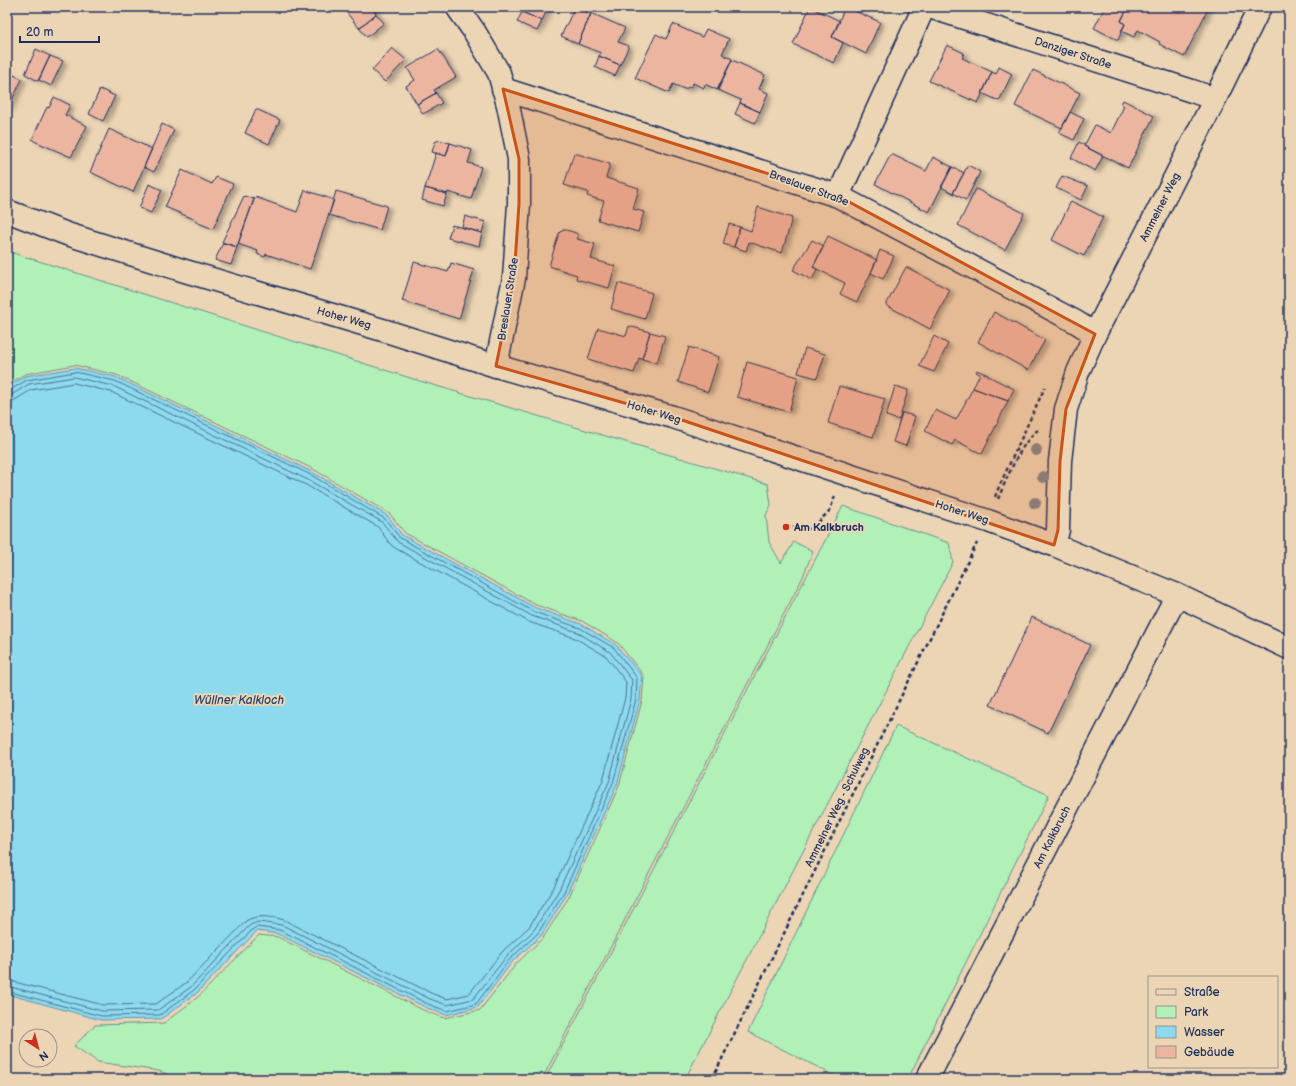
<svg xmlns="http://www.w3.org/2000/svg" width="1296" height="1086" viewBox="0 0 1296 1086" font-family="'Balsamiq Sans',sans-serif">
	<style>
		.green { fill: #b1f0b7; stroke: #66908a }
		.water { fill: #8dd9ed; stroke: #5f95b4 }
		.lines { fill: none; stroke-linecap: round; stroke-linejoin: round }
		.shore { stroke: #497397; stroke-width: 1 }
		.building { fill: #ecb5a0; stroke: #1b2f5e; filter: url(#shadow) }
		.minor-casing { stroke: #1b2f5e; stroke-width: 25 }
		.tertiary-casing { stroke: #1b2f5e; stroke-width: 25 }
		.path { stroke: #1b2f5e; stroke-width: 2.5; stroke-dasharray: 4 3; stroke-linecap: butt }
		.minor { stroke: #ecd5b5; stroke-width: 22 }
		.tertiary { stroke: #ecd5b5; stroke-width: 22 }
		.tree { fill: #81848a }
		.marked { fill: #c95318; fill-opacity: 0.2; stroke: #c95318; stroke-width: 3; stroke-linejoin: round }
		.poi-dot { fill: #c8321e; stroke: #ecd5b5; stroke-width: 1.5 }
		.labels { text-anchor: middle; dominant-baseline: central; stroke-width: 4; stroke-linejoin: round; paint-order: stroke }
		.street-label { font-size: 11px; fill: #1b2f5e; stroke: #ecd5b5 }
		.poi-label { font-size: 11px; font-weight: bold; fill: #1b2f5e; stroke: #ecd5b5; text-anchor: start }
		.water-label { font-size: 12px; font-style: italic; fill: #26406c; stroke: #ecd5b5 }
	</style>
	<defs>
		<filter id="shadow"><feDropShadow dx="4.5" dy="2.5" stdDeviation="2" flood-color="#0004"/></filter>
	</defs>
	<rect width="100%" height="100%" fill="#ecd5b5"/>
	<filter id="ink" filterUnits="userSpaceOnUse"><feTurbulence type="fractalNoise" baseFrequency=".025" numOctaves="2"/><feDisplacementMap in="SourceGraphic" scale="8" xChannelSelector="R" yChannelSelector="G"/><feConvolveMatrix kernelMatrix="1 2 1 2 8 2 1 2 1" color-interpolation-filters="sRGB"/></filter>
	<g filter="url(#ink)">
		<path class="green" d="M7 251 423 382 768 484 771 505 766 515 769 542 781 563 794 542 813 551 802 579 542 1079H179L159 1071 98 1062 74 1046 95 1025 164 1023 199 996 259 935 278 937 425 1011 445 1018 480 1010 516 964 543 938 569 897 619 786 642 701 644 676 618 643 582 621 536 605 405 533 390 514 313 469 117 375 74 365 25 374 7 385Z
			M843 506 949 543 953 562 685 1079H545Z
			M896 726 1049 795 908 1079H841L748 1032Z"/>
		<path class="water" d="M75 368 116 377 312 472 388 516 402 535 536 608 581 624 616 645 642 676 640 700 617 785 567 894 541 936 513 961 478 1007 446 1015 427 1008 278 934 257 931 197 993 161 1019 101 1020 7 994V387L25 376Z"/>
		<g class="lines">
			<path class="shore" d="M7 391 10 390 27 380 75 372 115 381 311 475 385 519 400 538 534 612 580 628 614 648 637 678 636 699 613 783 564 892 538 933 510 959 476 1004 447 1011 428 1004 280 930 257 927 253 929 194 990 160 1015 101 1016 7 991
				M7 396 13 394 29 384 74 377 113 386 308 480 382 522 398 542 532 616 577 632 610 652 632 680 631 699 609 782 559 890 534 930 507 956 473 999 447 1005 430 999 282 925 258 922 250 925 191 987 158 1010 102 1011 7 986
				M7 402 15 400 31 390 74 383 111 392 306 485 378 527 390 544 395 548 529 622 575 638 606 656 626 682 625 698 603 780 554 887 529 927 502 952 469 994 447 999 433 994 284 920C274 917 256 914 246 921L187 982 156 1004 103 1005 7 980"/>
		</g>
		<path class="building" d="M351 7H379L374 11 376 14 359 28 346 12Z
			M520 7H548L542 21 522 12 523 9Z
			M575 7 591 14 578 44 561 36Z
			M810 7 840 21 832 37 843 43 834 63 793 44Z
			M845 7 880 22 866 54 832 37Z
			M1105 7H1128L1121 21 1125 24 1118 40 1094 28Z
			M1128 7H1169L1179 12 1181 7H1209L1184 57 1159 44 1160 42 1138 30 1134 37 1121 31 1125 24 1121 21Z
			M522 12 542 21 537 31 517 22Z
			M591 13 625 28 618 42 629 46 620 65 599 56 601 53 578 44Z
			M376 14 384 23 367 37 359 28Z
			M673 24 702 37 706 29 729 39 722 54 732 59 717 90 705 84 704 88 693 83 692 86 684 89 673 84 669 93 635 78 656 34 666 39Z
			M947 45 964 53 962 58 992 72 978 103 929 81Z
			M392 48 406 60 385 82 372 70Z
			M36 49 50 56 38 81 25 74Z
			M438 49 456 77 434 90 436 93 417 104 406 86 415 80 407 68Z
			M50 56 63 61 51 86 39 80Z
			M599 56 620 65 615 76 595 67Z
			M732 60 765 75 759 89 768 93 760 112 740 103 741 100 718 90Z
			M999 67 1012 74 999 101 982 93 992 72 996 74Z
			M1033 70 1080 93 1062 128 1015 106Z
			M7 72 22 79 8 109H7Z
			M100 89 115 96 103 121 89 114Z
			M436 93 442 103 423 114 417 104Z
			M54 97 70 105 65 115 87 126 71 157 34 141 32 139 47 107 49 108Z
			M1123 100 1154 116 1128 168 1084 146 1095 125 1111 133 1124 106 1121 104Z
			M740 103 760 112 755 123 735 114Z
			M256 109 280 120 269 144 245 133Z
			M1070 112 1084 119 1074 140 1059 133Z
			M162 124 174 130 154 172 144 167Z
			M109 129 152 149 133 192 90 172Z
			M439 140 450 143 446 156 432 152 435 142Z
			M1079 142 1085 145 1084 146 1103 156 1095 171 1071 158Z
			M450 143 472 150 468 163 481 167 471 199 448 192 447 194 425 188 436 153 446 156Z
			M574 153 610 164 606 178 639 188 633 209 644 212 638 232 598 220 604 201 587 196 588 192 564 185Z
			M891 154 926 171 933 157 952 167 929 212 875 184Z
			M968 165 980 172 966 200 953 193Z
			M952 167 964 173 953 193 941 187Z
			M182 170 212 184 216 177 233 184 213 229 196 222V220L165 207Z
			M1062 176 1088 186 1081 200 1056 188Z
			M149 184 162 190 151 213 139 208Z
			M425 188 447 194 443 206 422 200Z
			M976 189 1024 213 1005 250 958 225Z
			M305 190 334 200 310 269 266 254 265 257 257 254 258 251 238 244 255 197 297 212Z
			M336 191 387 206 380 230 329 215Z
			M244 196 254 199 237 247 222 242Z
			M1071 201 1103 217 1084 256 1052 240Z
			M758 207 792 218 782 253 749 242 746 251 734 247 740 227 751 231Z
			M465 216 485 222 482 233 462 227Z
			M729 224 740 227 734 247 723 244Z
			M452 225 482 233 479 246 448 238Z
			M563 229 576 233 578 236 577 239 595 244 591 259 615 266 609 288 576 279 577 275 549 266 559 233Z
			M828 236 877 260 857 302 840 294 845 283 813 267Z
			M812 240 824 246 813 267 817 269 812 280 793 270Z
			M223 243 237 247 231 265 215 260Z
			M880 250 894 256 883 279 871 273Z
			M414 262 448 272 451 263 474 270 459 319 402 301Z
			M906 267 950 290 930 329 886 305Z
			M618 283 652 293 645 319 611 309Z
			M994 312 1045 340 1028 370 978 342Z
			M629 326 650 332 642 359 639 358 634 373 588 359 598 328 626 336Z
			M650 332 665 336 657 363 642 359Z
			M934 336 948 344 934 372 919 366Z
			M689 347 719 357 708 392 678 382Z
			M805 348 825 354 817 378 798 373Z
			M747 362 798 377 789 412 737 397Z
			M977 370 988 375V376L1014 389 1008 401 973 388 980 374 976 372Z
			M839 386 885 399 873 437 828 423Z
			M895 386 908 390 899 420 886 416Z
			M973 388 1008 401 982 454 955 440 952 445 925 431 935 410 956 420Z
			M902 413 915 416 906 446 893 442Z
			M1032 617 1090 645 1048 733 990 705Z"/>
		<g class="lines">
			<g class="minor-casing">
				<path id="minor" d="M457 7 474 31 499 73 508 105 519 159V204L514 278 496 366
					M930 7 1192 91 1215 99
					M503 89 838 196 1076 322 1095 334
					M838 196 924 7
					M1054 545 1058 530 1060 461 1066 409 1078 372 1095 334 1215 99 1260 7
					M927 1079 1177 595"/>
			</g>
			<g class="tertiary-casing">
				<path id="tertiary" d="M7 211 67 234 185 271 386 331 496 366 673 417 988 521 1054 545 1177 595 1289 648"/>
			</g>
			<path class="path" d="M995 497 998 489 1045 387
				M998 499C1006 480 1021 442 1038 430
				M786 527 812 529 830 510 835 496
				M712 1079 977 543"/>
			<use href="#minor" class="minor"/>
			<use href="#tertiary" class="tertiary"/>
		</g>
		<g class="tree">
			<circle cx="1036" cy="450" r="6"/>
			<circle cx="1043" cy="477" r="6"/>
			<circle cx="1035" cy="503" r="6"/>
		</g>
	</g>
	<path class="marked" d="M503 89 838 196 1095 334 1066 409 1060 461 1058 530 1054 545 673 417 496 366 514 278 519 204V159Z"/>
	<circle class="poi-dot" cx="786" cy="527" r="4"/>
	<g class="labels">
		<g class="street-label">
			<text transform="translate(1073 53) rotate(18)">Danziger Straße</text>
			<text transform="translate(809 188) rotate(20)">Breslauer Straße</text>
			<text transform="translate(1160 207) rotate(-63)">Ammelner Weg</text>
			<text transform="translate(508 299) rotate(-81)">Breslauer Straße</text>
			<text transform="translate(344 318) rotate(16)">Hoher Weg</text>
			<text transform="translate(654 412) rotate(17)">Hoher Weg</text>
			<text transform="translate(962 512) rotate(18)">Hoher Weg</text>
			<text transform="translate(837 807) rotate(-64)">Ammelner Weg - Schulweg</text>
			<text transform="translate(1052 837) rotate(-63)">Am Kalkbruch</text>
		</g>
		<g class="poi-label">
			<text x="794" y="527">Am Kalkbruch</text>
		</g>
		<g class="water-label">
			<text x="239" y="700">Wüllner Kalkloch</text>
		</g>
	</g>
	<rect width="1296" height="1086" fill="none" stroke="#ecd5b5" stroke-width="24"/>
	<rect x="12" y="12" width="1272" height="1062" fill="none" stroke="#1b2f5e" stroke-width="1.5" filter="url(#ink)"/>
	<rect x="1148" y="976" width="130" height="92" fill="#ecd5b5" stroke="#989392"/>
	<rect x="1156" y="989" width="20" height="6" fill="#ecd5b5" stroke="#989392"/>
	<text x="1184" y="996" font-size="12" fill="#1b2f5e">Straße</text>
	<rect x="1156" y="1006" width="20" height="12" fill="#b1f0b7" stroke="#989392"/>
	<text x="1184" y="1016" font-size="12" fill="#1b2f5e">Park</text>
	<rect x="1156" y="1026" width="20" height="12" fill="#8dd9ed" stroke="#989392"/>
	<text x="1184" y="1036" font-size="12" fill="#1b2f5e">Wasser</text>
	<rect x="1156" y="1046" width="20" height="12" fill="#ecb5a0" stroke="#989392"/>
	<text x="1184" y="1056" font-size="12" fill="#1b2f5e">Gebäude</text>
	<g transform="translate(38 1048) rotate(144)"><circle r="19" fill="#ecd5b5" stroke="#989392"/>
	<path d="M0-3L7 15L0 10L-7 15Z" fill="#c8321e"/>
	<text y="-6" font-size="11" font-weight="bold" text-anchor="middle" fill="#1b2f5e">N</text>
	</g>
	<path d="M20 36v6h79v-6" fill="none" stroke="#1b2f5e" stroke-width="2"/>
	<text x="26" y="36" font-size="12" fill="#1b2f5e" stroke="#ecd5b5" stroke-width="3" paint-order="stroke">20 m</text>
</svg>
